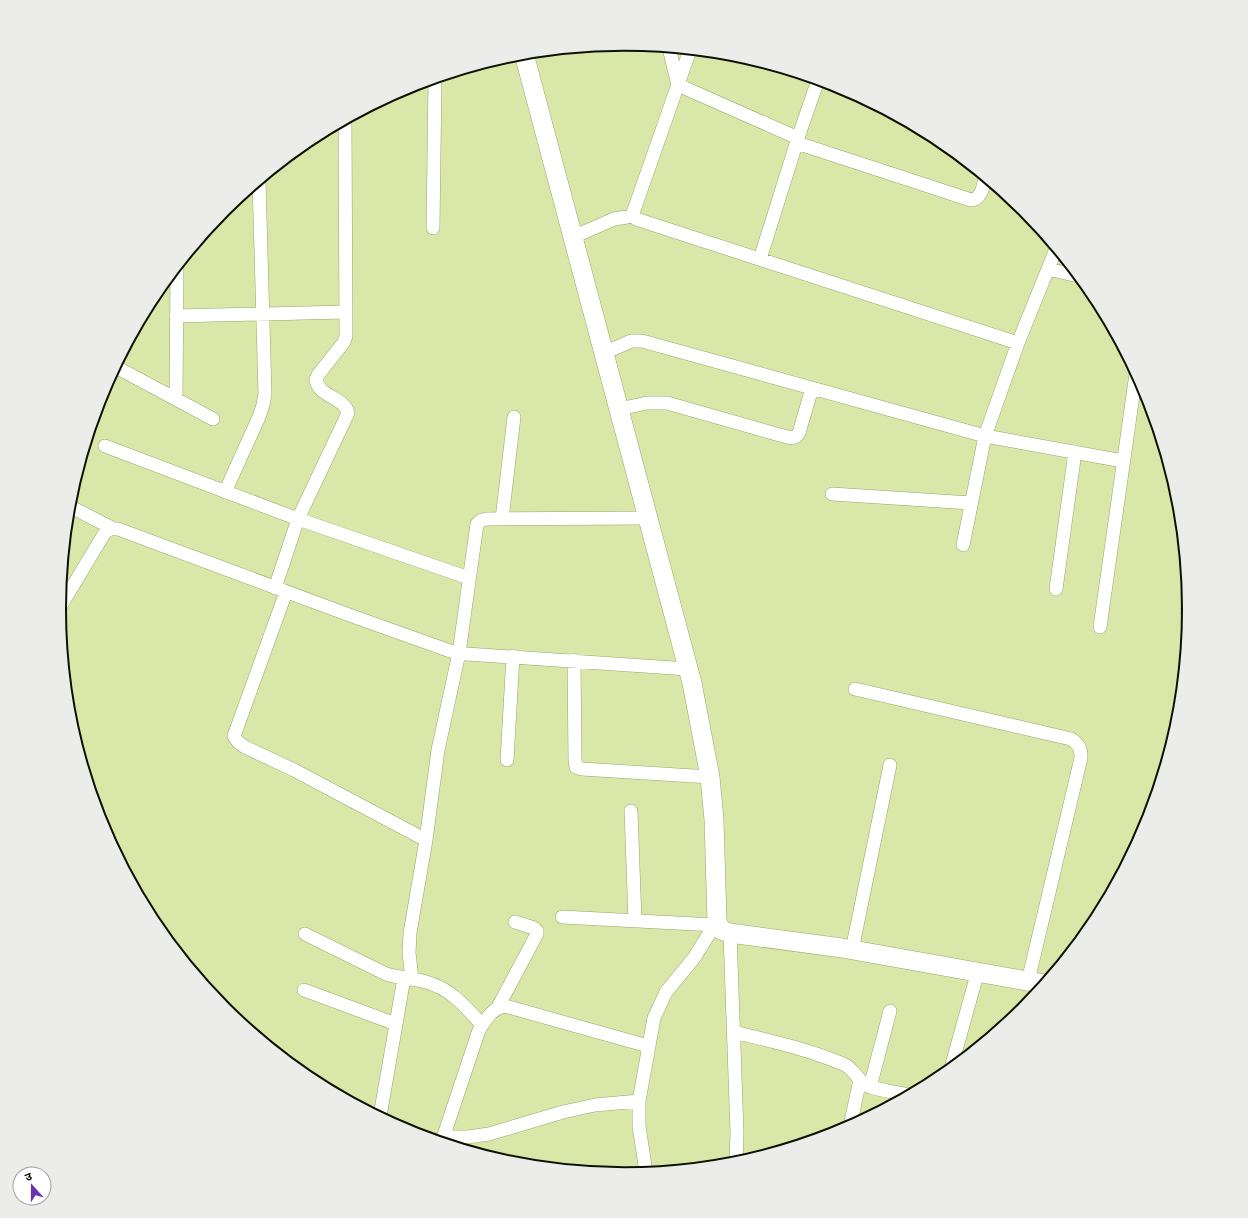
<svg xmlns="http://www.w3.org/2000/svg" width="1248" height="1218" viewBox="0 0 1248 1218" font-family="Jost,'Noto Sans Devanagari',sans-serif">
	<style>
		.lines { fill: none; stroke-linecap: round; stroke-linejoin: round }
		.street-casing { stroke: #98a669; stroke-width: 14 }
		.secondary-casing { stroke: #98a669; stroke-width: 20 }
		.street { stroke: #fff; stroke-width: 13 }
		.secondary { stroke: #fff; stroke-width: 19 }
		.rim { fill: none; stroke: #0d1200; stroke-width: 2 }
	</style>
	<rect width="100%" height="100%" fill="#d9e8a9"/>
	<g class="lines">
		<g class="street-casing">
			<path id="street" d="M669 48 678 85 798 138
				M690 50 633 213V216L636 219 1018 343
				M797 143 971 200C982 199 983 186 985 178
				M433 228 435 79
				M573 237 614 219 633 216
				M760 259 798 138 818 80
				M1048 269 1078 276
				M176 316 346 312
				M604 353 631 341H642L985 436 1123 461
				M116 367 213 419
				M176 399 177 268
				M619 409 647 403H667L787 437C793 438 796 438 799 433L812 388
				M105 446 298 519 469 578
				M225 492 259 417 263 405 265 394 259 181
				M832 494 971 503
				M69 506 112 528
				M502 519 514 417
				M963 545 985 436 1018 343 1056 249
				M275 588 298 519 348 413C344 397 319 397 316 380L318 375 344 342 346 336 345 121
				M1056 589 1075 452
				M286 592 234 736 238 742 245 747 294 770 426 840
				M59 609 104 534C108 529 111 528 118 529L352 616 453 652 467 654 688 669
				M1187 611 1189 605
				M1100 627 1136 374
				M574 660 575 760 576 767 582 769 710 777
				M855 689 1071 739C1079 744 1081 748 1081 758L1028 981
				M507 760 513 656
				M631 811 635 921
				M562 917 715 925
				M730 933 737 1133 736 1162
				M305 934 386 974C399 978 413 978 426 982 450 988 466 1007 482 1025
				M852 950 890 765
				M412 979 409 953 410 933 426 840 438 750 459 653 477 524 480 521 486 519 649 518
				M304 990 396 1024
				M498 1007 537 934V931L534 928 515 922
				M734 1032C770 1041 808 1049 843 1064 853 1068 856 1077 863 1083 872 1090 896 1092 908 1095
				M951 1068 978 971
				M870 1087 890 1011
				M380 1116 404 978
				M850 1126 860 1080
				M443 1138 479 1030C486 1019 492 1008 505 1006L648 1046
				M438 1140 452 1137H468L489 1134 563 1112 595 1105 639 1101
				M646 1172 639 1126V1101L654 1018 666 992 694 958 717 921"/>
		</g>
		<g class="secondary-casing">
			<path id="secondary" d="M524 54 692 683 710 777 714 820 717 921 721 930 730 933 842 948 1044 984"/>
		</g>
		<use href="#street" class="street"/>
		<use href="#secondary" class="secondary"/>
	</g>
	<path d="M0 0H1248V1218H0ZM66 609a558 558 0 1 1 1116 0a558 558 0 1 1-1116 0Z" fill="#ececeb" fill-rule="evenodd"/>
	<path class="rim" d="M66 609a558 558 0 1 1 1116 0a558 558 0 1 1-1116 0Z"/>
	<g transform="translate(32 1186) rotate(339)"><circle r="19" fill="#ffffff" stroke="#9ea099"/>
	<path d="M0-3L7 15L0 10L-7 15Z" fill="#6935ac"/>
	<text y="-6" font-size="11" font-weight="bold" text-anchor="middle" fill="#0d1200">उ</text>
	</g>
</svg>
